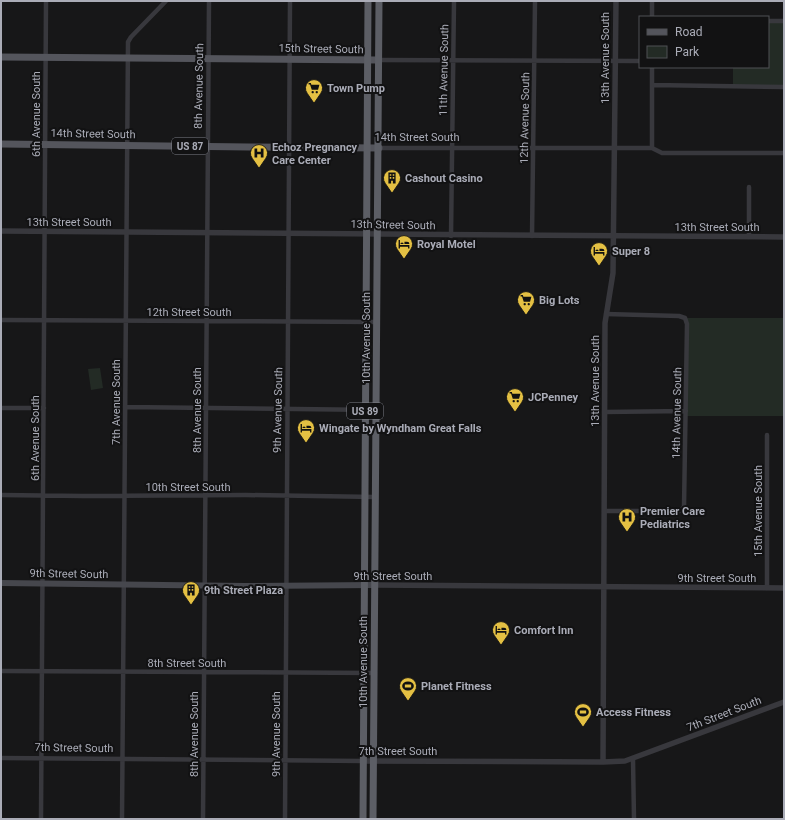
<svg xmlns="http://www.w3.org/2000/svg" width="785" height="820" viewBox="0 0 785 820" font-family="Roboto,sans-serif">
	<style>
		.green { fill: #232b25 }
		.lines { fill: none; stroke-linecap: round; stroke-linejoin: round }
		.minor { stroke: #38383d; stroke-width: 4.5 }
		.tertiary { stroke: #38383d; stroke-width: 5.5 }
		.secondary { stroke: #46474d; stroke-width: 6 }
		.primary { stroke: #54555c; stroke-width: 7 }
		.trunk { stroke: #5c5e65; stroke-width: 7 }
		.labels { text-anchor: middle; dominant-baseline: central; stroke-width: 4; stroke-linejoin: round; paint-order: stroke }
		.shield { fill: #121213; stroke: #7c7e86; stroke-width: 1 }
		.shield-label { font-size: 10px; font-weight: bold; fill: #aaacb7 }
		.street-label { font-size: 11px; fill: #aaacb7; stroke: #121213 }
		.poi-label { font-size: 11px; font-weight: bold; fill: #aaacb7; stroke: #121213; text-anchor: start }
	</style>
	<rect width="100%" height="100%" fill="#171718"/>
	<path class="green" d="M768 21H784V87H733V67H768Z
		M685 318H784V416H686L687 324Z
		M100 368 103 388 91 390 88 369Z"/>
	<g class="lines">
		<path class="minor" d="M652 1V17
			M768 21H784
			M378 60 640 61
			M653 85 784 87
			M379 148H652L662 153H784
			M652 148V67
			M451 236 454 1
			M532 236 535 1
			M749 237V187
			M1 320 376 322
			M125 407 377 410
			M1 408H44
			M604 412 686 411
			M1 495 83 496 246 495 375 497
			M604 511H680L684 507 687 324 685 318 679 316 606 314
			M767 588V435
			M1 671 374 673
			M1 758 363 761
			M633 759 634 819
			M41 819 46 1
			M122 819 128 42 131 37 166 1
			M203 819 209 1
			M285 819 290 1"/>
		<path class="tertiary" d="M1 231 784 237
			M374 585 784 588
			M363 761 603 762 625 761 784 702
			M603 762 605 323 613 273 616 1"/>
		<path class="secondary" d="M1 583 245 586 374 585"/>
		<path class="primary" d="M1 57 378 60
			M1 144 249 147 379 148"/>
		<path class="trunk" d="M363 819 368 1
			M373 819 379 1"/>
	</g>
	<defs>
		<g id="supermarket-pin" transform="scale(0.9)"><path d="M0 17L-7.5 6A9.5 9.5 0 1 1 7.5 6Z" fill="#e4c043" stroke="#121213"/><path d="M-6-5.5h2.5l.6 2H6L4.5 2H-2.5L-4.4-4H-6ZM-1.5 3.2a1.3 1.3 0 1 0 .1 0ZM3 3.2a1.3 1.3 0 1 0 .1 0Z" fill="#111"/></g>
		<g id="hospital-pin" transform="scale(0.9)"><path d="M0 17L-7.5 6A9.5 9.5 0 1 1 7.5 6Z" fill="#e4c043" stroke="#121213"/><path d="M-5-5h3v3.5h4V-5h3V5h-3V1.5h-4V5h-3Z" fill="#111"/></g>
		<g id="building-pin" transform="scale(0.9)"><path d="M0 17L-7.5 6A9.5 9.5 0 1 1 7.5 6Z" fill="#e4c043" stroke="#121213"/><path d="M-4-6H4V6H1V3H-1V6H-4ZM-2.5-4.3h1.7v1.8h-1.7ZM.8-4.3h1.7v1.8H.8ZM-2.5-1h1.7V.8h-1.7ZM.8-1h1.7V.8H.8Z" fill="#111"/></g>
		<g id="hotel-pin" transform="scale(0.9)"><path d="M0 17L-7.5 6A9.5 9.5 0 1 1 7.5 6Z" fill="#e4c043" stroke="#121213"/><path d="M-6-4.5h1.5V1H6V5H4.5V3h-9V5H-6ZM-4 0a1.8 1.8 0 1 1 3.6 0ZM.5 0V-2.5h3Q6-2.5 6 0Z" fill="#111"/></g>
		<g id="stadium-pin" transform="scale(0.9)"><path d="M0 17L-7.5 6A9.5 9.5 0 1 1 7.5 6Z" fill="#e4c043" stroke="#121213"/><path d="M0-5a6.5 5 0 1 0 0 10a6.5 5 0 1 0 0-10ZM-3.5-1.8h7v3.6h-7Z" fill="#111"/></g>
	</defs>
	<g fill-rule="evenodd">
		<use href="#supermarket-pin" x="314" y="88"/>
		<use href="#hospital-pin" x="259" y="153"/>
		<use href="#building-pin" x="392" y="178"/>
		<use href="#hotel-pin" x="404" y="244"/>
		<use href="#hotel-pin" x="599" y="251"/>
		<use href="#supermarket-pin" x="526" y="300"/>
		<use href="#supermarket-pin" x="515" y="397"/>
		<use href="#hotel-pin" x="306" y="428"/>
		<use href="#hospital-pin" x="627" y="517"/>
		<use href="#building-pin" x="191" y="590"/>
		<use href="#hotel-pin" x="501" y="630"/>
		<use href="#stadium-pin" x="408" y="686"/>
		<use href="#stadium-pin" x="583" y="712"/>
	</g>
	<g class="labels">
		<g class="shield">
			<rect x="172" y="138" width="36" height="16" rx="3"/>
			<rect x="347" y="403" width="36" height="16" rx="3"/>
		</g>
		<g class="shield-label">
			<text x="190" y="146">US 87</text>
			<text x="365" y="411">US 89</text>
		</g>
		<g class="street-label">
			<text transform="translate(321 49) rotate(1)">15th Street South</text>
			<text transform="translate(605 58) rotate(-90)">13th Avenue South</text>
			<text transform="translate(444 70) rotate(-89)">11th Avenue South</text>
			<text transform="translate(199 86) rotate(-89)">8th Avenue South</text>
			<text transform="translate(36 114) rotate(-90)">6th Avenue South</text>
			<text transform="translate(525 118) rotate(-89)">12th Avenue South</text>
			<text transform="translate(93 134) rotate(1)">14th Street South</text>
			<text x="417" y="137">14th Street South</text>
			<text x="69" y="222">13th Street South</text>
			<text transform="translate(393 225) rotate(1)">13th Street South</text>
			<text x="717" y="227">13th Street South</text>
			<text x="189" y="312">12th Street South</text>
			<text transform="translate(366 338) rotate(-90)">10th Avenue South</text>
			<text transform="translate(595 381) rotate(-90)">13th Avenue South</text>
			<text transform="translate(116 402) rotate(-90)">7th Avenue South</text>
			<text transform="translate(197 410) rotate(-90)">8th Avenue South</text>
			<text transform="translate(278 410) rotate(-89)">9th Avenue South</text>
			<text transform="translate(677 413) rotate(-89)">14th Avenue South</text>
			<text transform="translate(35 438) rotate(-90)">6th Avenue South</text>
			<text x="188" y="487">10th Street South</text>
			<text transform="translate(758 511) rotate(-90)">15th Avenue South</text>
			<text transform="translate(69 574) rotate(1)">9th Street South</text>
			<text x="393" y="576">9th Street South</text>
			<text x="717" y="578">9th Street South</text>
			<text transform="translate(363 662) rotate(-90)">10th Avenue South</text>
			<text x="187" y="663">8th Street South</text>
			<text transform="translate(724 714) rotate(-21)">7th Street South</text>
			<text transform="translate(194 734) rotate(-90)">8th Avenue South</text>
			<text transform="translate(276 734) rotate(-90)">9th Avenue South</text>
			<text transform="translate(74 748) rotate(1)">7th Street South</text>
			<text x="398" y="751">7th Street South</text>
		</g>
		<g class="poi-label">
			<text x="327" y="88">Town Pump</text>
			<text x="272" y="147">Echoz Pregnancy<tspan x="272" dy="13">Care Center</tspan></text>
			<text x="405" y="178">Cashout Casino</text>
			<text x="417" y="244">Royal Motel</text>
			<text x="612" y="251">Super 8</text>
			<text x="539" y="300">Big Lots</text>
			<text x="528" y="397">JCPenney</text>
			<text x="319" y="428">Wingate by Wyndham Great Falls</text>
			<text x="640" y="511">Premier Care<tspan x="640" dy="13">Pediatrics</tspan></text>
			<text x="204" y="590">9th Street Plaza</text>
			<text x="514" y="630">Comfort Inn</text>
			<text x="421" y="686">Planet Fitness</text>
			<text x="596" y="712">Access Fitness</text>
		</g>
	</g>
	<rect width="785" height="820" fill="none" stroke="#aaacb7" stroke-width="4"/>
	<rect x="639" y="16" width="130" height="52" fill="#121213" stroke="#4f5055"/>
	<rect x="647" y="29" width="20" height="6" fill="#54555c" stroke="#4f5055"/>
	<text x="675" y="36" font-size="12" fill="#aaacb7">Road</text>
	<rect x="647" y="46" width="20" height="12" fill="#232b25" stroke="#4f5055"/>
	<text x="675" y="56" font-size="12" fill="#aaacb7">Park</text>
</svg>
